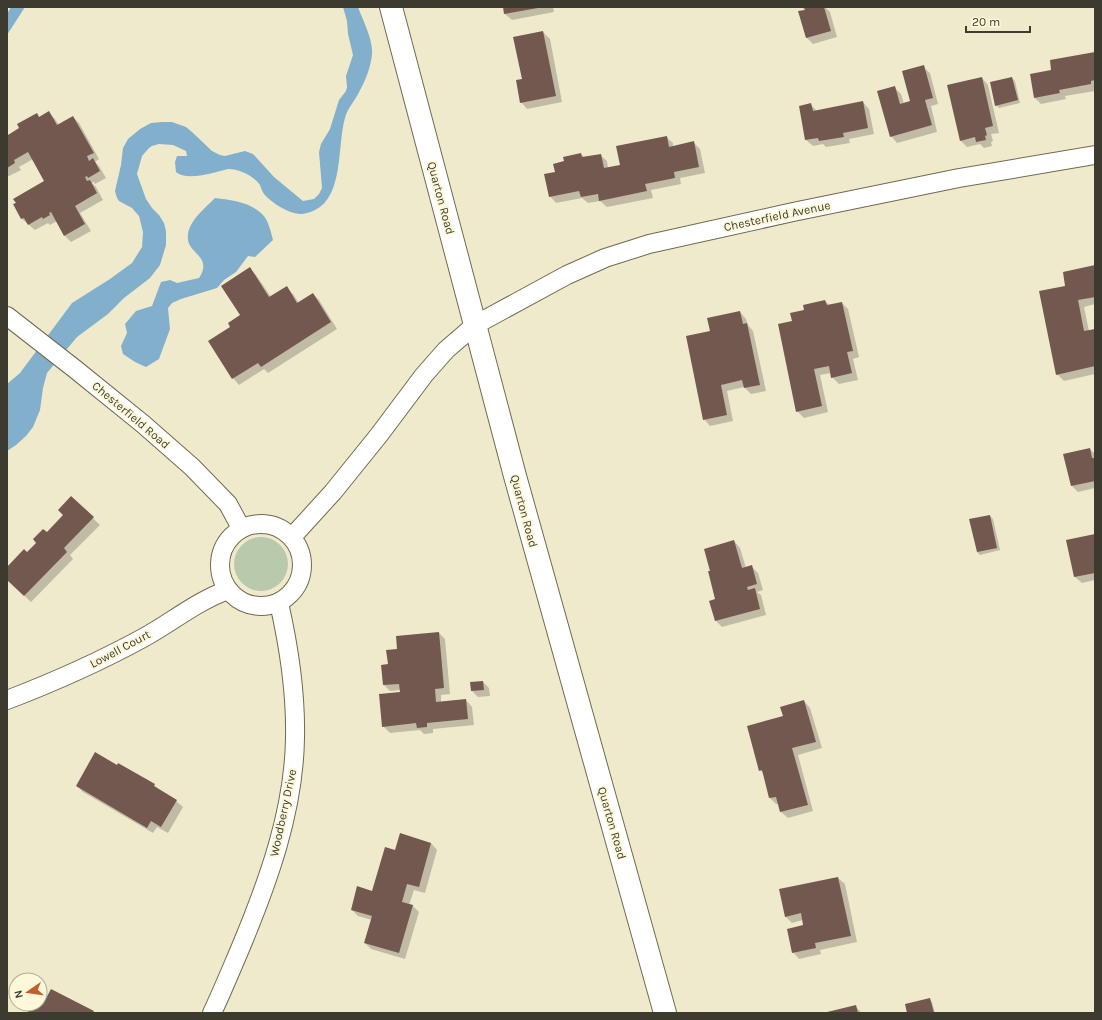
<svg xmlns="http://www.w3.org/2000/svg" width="1102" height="1020" viewBox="0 0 1102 1020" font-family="Karla,sans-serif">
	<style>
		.green { fill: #b8c9ac }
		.water { fill: #81afcc }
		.shadow { fill: #0003 }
		.building { fill: #73584f }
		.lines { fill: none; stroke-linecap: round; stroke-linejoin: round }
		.street-casing { stroke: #706a50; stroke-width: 20 }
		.secondary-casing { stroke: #706a50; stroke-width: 24 }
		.street { stroke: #fff; stroke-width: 18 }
		.secondary { stroke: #fff; stroke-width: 22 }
		.labels { text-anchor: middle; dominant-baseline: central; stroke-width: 4; stroke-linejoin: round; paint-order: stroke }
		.street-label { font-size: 12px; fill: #3d3b2f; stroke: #fdf8da }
	</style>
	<rect width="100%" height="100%" fill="#f0eacd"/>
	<path class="green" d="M234 564a27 27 0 1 1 54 0a27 27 0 1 1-54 0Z"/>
	<path class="water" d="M11 7H25L7 35V14Z
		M343 7H358C363 21 373 39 372 54 371 67 365 82 358 94 354 102 347 109 345 118 337 145 344 196 315 210 311 212 305 214 300 214 287 213 272 203 264 194 262 191 261 188 260 185 254 176 239 169 228 169 215 172 187 182 176 172L175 162 177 156H187L186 151 173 145 159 144 152 146 149 148 142 156 137 174 146 199 152 208 159 215 164 223 166 231V245L160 265 150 278 124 298 108 314 77 337 47 373 43 388 40 410 33 427 26 436 16 445 7 451V384L20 373 72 303 110 279 132 263 142 247 143 232 139 216 132 208 119 201 117 198 115 191 121 165 123 148 128 139 140 129 151 123 162 122H172L186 127 192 132 212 151 220 155 225 156 245 151 253 154 274 177 303 201 314 199 319 194 322 188 319 152 321 144 330 129 339 100 346 91 347 87 346 76 353 55 348 34 347 21Z
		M215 198C231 200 250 202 262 214 268 219 271 232 273 240L255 257 248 256 236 272 224 280 217 288 181 299 172 303 168 308 170 329 159 359 146 367 135 362 123 354 121 346 127 333 125 324 136 311 152 306 161 282 170 280 177 283 199 278C214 255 185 254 188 235 189 221 205 208 215 198Z"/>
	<path class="shadow" d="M504 7H553L554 12 512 20 505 14Z
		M802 7H825L830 12 837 37 813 44 806 37 805 11Z
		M543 32 550 39 562 102 527 109 521 102 523 80Z
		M1095 53V91L1065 96 1066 99 1041 104 1035 98 1053 71Z
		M923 67 930 73 938 104 931 106 937 132 897 143 891 136 894 87 901 94 904 104 911 102Z
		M982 78 988 85 999 133 991 134 993 141 991 142 992 146 984 148 980 144 967 147 961 141Z
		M1012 78 1015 81 1020 103 999 108 996 105Z
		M863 102 869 109 874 134 849 139 850 143 826 147 823 144 813 146 806 140 811 105 817 111Z
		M49 113 55 119 59 125 73 117 79 123 99 159 95 162 99 166 106 178 95 184 94 182 92 183 96 187 103 200 80 213 91 231 71 242 65 236 57 221 50 225 48 223 35 230 22 219 14 204 46 181 33 159 19 167 21 170 7 177V133L9 135 21 129 37 114 40 118Z
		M666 137 673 143V147L693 142 700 149 705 173 680 178 681 184 651 190 653 198 607 207 600 201 588 203 582 198 556 203 550 196 556 173 565 162 581 154 585 158 600 155 607 161 608 168 621 166Z
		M1095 266V304L1084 307 1089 331 1095 330V374L1064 381 1057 374 1066 286Z
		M250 269 256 275 271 297 286 287 293 294 299 303 313 294 319 300 337 329 268 373 264 369 239 385 233 378 232 328 241 316Z
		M825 301 829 305 842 303 848 309 859 357 853 359 858 380 839 384 832 377 831 373 820 375 828 412 804 418 797 411 793 321 805 311Z
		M740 312 746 319 748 325 753 331 766 391 751 394 744 387 727 391 733 421 710 426 704 419 711 332Z
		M1090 449 1095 454V488L1078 492 1071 485Z
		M71 497 100 525 70 555 73 559 31 602 7 579V568L27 554 64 515Z
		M990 516 993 519 1000 550 980 555 977 552Z
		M1095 535V580L1082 583 1075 577 1067 541Z
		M734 541 740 548 746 568 751 566 758 573 763 590 757 592 761 595 766 615 722 627 716 621 717 600 711 572Z
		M439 633 445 639 450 694 441 695V702L466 700 472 707 474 725 433 729V733L424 734 420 730 390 733 383 726 401 693 400 690 390 691 384 685 389 665 399 650Z
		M483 682 489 688 490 696 478 697 472 691Z
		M804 701 810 708 822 748 798 755 813 811 788 818 781 812 779 804H776L770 798 764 774 760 770 784 717Z
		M154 785 160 791 176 801 183 807 168 833 157 827 153 833 83 792 77 786Z
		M431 843 437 850 425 893 414 890 409 905 413 906 419 912 405 959 371 949 365 943 372 920 358 916 352 910 373 892 396 852Z
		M838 878 845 884 857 942 820 950 821 954 799 959 793 952 804 926 803 920 792 923 785 916Z
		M929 999 932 1002 935 1013H908Z
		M855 1006 862 1013H829Z"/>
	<path class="building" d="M503 7H538V8L504 14Z
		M804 7H824L831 31 806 38 798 11 805 10Z
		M543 31 556 96 520 103 516 80 522 79 513 37Z
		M1095 52V80L1091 81V84L1059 90 1060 93 1034 98 1030 74 1051 70 1050 60Z
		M924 65 933 98 925 100 932 125 890 137 877 91 895 86 900 104 910 101 902 71Z
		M982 77 993 126 985 128 987 135 985 136 986 140 976 142 975 137 960 141 947 85Z
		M1012 77 1018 100 995 106 990 82Z
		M863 101 868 128 843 133 844 137 819 141 818 138 805 140 799 106 811 103 813 111Z
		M49 111 57 125 73 116 94 153 87 156 89 161 93 158 100 171 88 178 87 176 85 177 87 181 90 180 97 193 75 206 85 224 64 236 51 212 49 213 50 215 43 219 42 217 28 225 24 218 21 219 13 204 16 203 13 199 44 181 28 152 14 160 15 163 7 168V133L8 135 19 128 17 124 37 113 39 117Z
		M667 136 669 147 694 141 699 167 674 172 675 178 645 184 647 191 599 201 598 194 581 197 579 191 549 197 544 174 555 172 553 164 564 161 563 157 581 153 582 157 601 154 604 168 620 165 616 146Z
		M1095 265V297L1078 300 1084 331 1095 329V366L1056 375 1039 291 1065 286 1063 272Z
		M250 267 269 297 287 286 297 303 313 293 331 322 261 367 258 363 232 379 208 341 230 327 228 323 240 315 221 286Z
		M825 300 827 305 842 302 853 351 847 352 852 373 831 378 829 366 814 369 822 406 796 412 778 324 792 321 790 313 804 310 803 305Z
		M740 311 743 324 747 323 760 385 744 388 742 380 721 385 727 415 703 420 686 336 710 331 707 318Z
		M1090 448 1092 458H1095V481L1071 486 1063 454Z
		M71 496 94 517 64 548 67 552 24 596 7 580V567L24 549 27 552 36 543 33 539 43 529 47 532 63 515 58 510Z
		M990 515 997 548 977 552 969 519Z
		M1095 534V573L1074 577 1066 540Z
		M734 540 742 568 752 565 757 584 747 587 748 590 755 588 760 609 715 621 709 601 715 599 708 571H710L704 549Z
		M439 632 444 688 435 689 436 702 466 699 468 719 427 723V727L417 728 416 723 382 727 379 694 400 692 399 684 383 685 381 665 388 664 386 650 397 649 396 636Z
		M483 681 484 690 471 691 470 682Z
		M804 700 816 742 792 748 808 805 780 812 776 797 769 798 762 770 759 771 747 726 783 716 780 707Z
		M95 752 117 765 118 763 155 784 154 786 177 800 161 827 151 821 147 828 76 786Z
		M400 833 431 843 419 887 407 884 402 902 413 905 399 953 364 943 372 916 351 910 357 886 372 891 385 847 395 850Z
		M838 877 851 936 815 943 816 948 792 953 787 929 803 925 801 913 785 917 779 889Z
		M51 989 94 1011 93 1013H27L32 1004H40V1002L43 1004Z
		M930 998 934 1013H907L905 1004Z
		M856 1005 858 1013H827V1012Z"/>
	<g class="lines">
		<g class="street-casing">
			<path id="street" d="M7 316 75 369 143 424 192 467 228 504 241 528
				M220 565a41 41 0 1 1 82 0a41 41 0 1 1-82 0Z
				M292 537 333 492 379 435 424 375 446 350 475 325 567 275 605 258 649 244 793 212 959 178 1095 155
				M7 700C54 682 99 662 143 638 172 622 197 601 228 590
				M212 1013C222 992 231 970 240 949 268 882 294 811 295 738 296 693 289 647 279 603"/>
		</g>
		<g class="secondary-casing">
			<path id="secondary" d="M391 7 515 476 665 1013"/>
		</g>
		<use href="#street" class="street"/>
		<use href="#secondary" class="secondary"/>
	</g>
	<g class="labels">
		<g class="street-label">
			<text transform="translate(441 198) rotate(75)">Quarton Road</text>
			<text transform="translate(777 216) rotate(-12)">Chesterfield Avenue</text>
			<text transform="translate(131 415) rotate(40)">Chesterfield Road</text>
			<text transform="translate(524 511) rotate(75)">Quarton Road</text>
			<text transform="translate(120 649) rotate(-28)">Lowell Court</text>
			<text transform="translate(283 813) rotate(-78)">Woodberry Drive</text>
			<text transform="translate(612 823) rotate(74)">Quarton Road</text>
		</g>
	</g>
	<rect width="1102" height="1020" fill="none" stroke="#3d3b2f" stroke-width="16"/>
	<g transform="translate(28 992) rotate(257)"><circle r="19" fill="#fdf8da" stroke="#b0ac96"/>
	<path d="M0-3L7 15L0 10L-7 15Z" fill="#c25d2c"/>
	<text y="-6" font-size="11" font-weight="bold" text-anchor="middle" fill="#3d3b2f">N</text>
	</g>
	<path d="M966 26v6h64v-6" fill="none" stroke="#3d3b2f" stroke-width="2"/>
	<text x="972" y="26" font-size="12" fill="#3d3b2f" stroke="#fdf8da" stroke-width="3" paint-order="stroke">20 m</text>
</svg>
